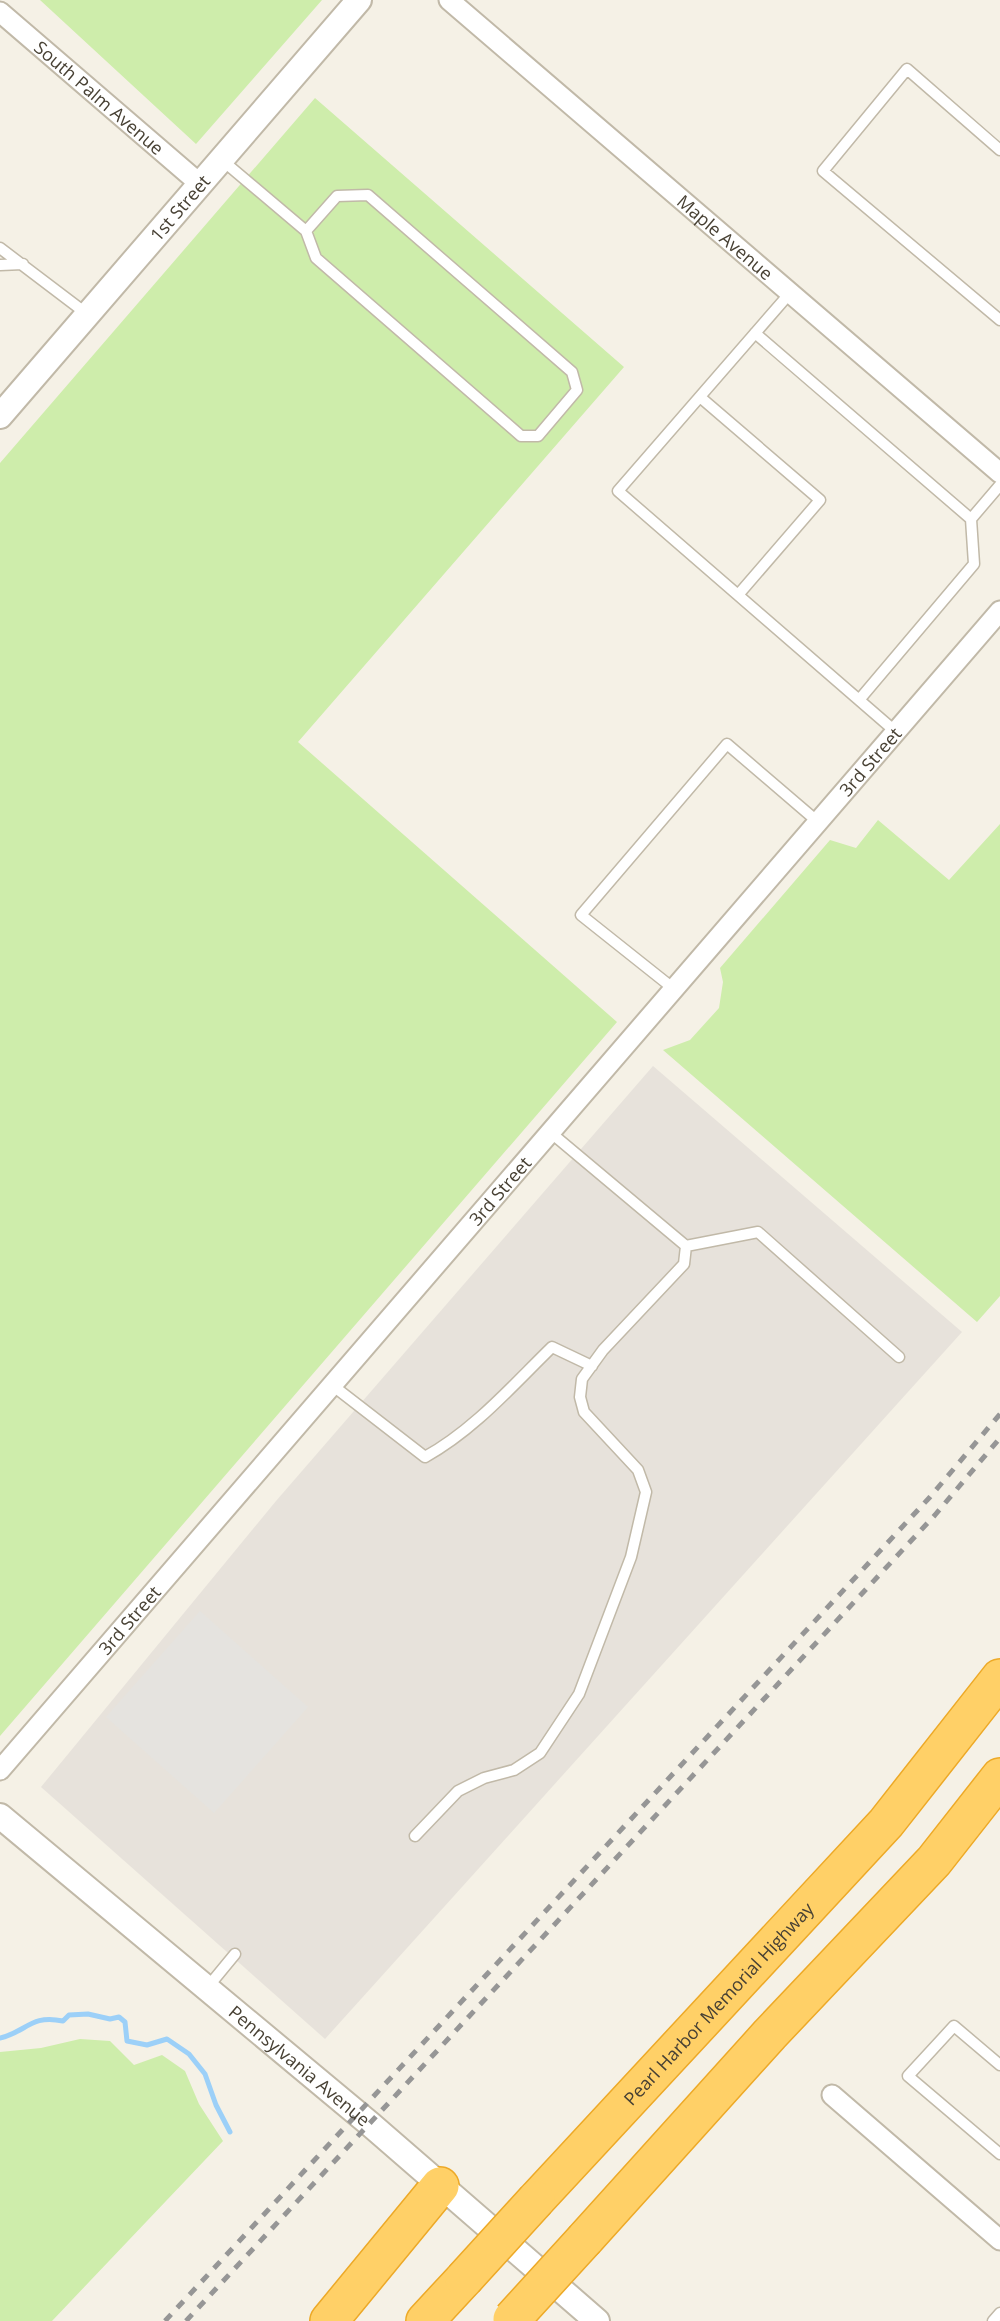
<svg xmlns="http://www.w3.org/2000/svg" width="1000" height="2321" viewBox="0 0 1000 2321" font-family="'Open Sans',sans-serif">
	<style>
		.industrial { fill: #e7e2db }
		.green { fill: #ceedab }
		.parking { fill: #e5e3df }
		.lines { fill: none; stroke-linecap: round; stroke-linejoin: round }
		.stream { stroke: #9cd0f8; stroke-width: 5 }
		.service-casing { stroke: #c1b9a8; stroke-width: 13 }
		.minor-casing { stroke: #c1b9a8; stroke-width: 23 }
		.tertiary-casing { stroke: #c1b9a8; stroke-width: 28 }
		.motorway-casing { stroke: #eda927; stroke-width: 40 }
		.service { stroke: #fff; stroke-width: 10 }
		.minor { stroke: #fff; stroke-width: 19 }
		.tertiary { stroke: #fff; stroke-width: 24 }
		.motorway { stroke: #ffd067; stroke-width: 37 }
		.rail { stroke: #969696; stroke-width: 5; stroke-dasharray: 9 9; stroke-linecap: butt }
		.motorway-bridge-casing { stroke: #eda927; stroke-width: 40; stroke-linecap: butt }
		.motorway-bridge { stroke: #ffd067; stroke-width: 37 }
		.labels { text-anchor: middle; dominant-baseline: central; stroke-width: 5; stroke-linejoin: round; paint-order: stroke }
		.street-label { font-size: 18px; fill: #484134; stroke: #fff }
	</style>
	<rect width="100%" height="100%" fill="#f5f1e6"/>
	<path class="industrial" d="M653 1066 962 1332 325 2039 41 1787 276 1501Z"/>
	<path class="green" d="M40 0H322L196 144Z
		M315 98 624 367 298 742 617 1022 0 1736V463Z
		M878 820 949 880 1000 824V1296L977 1322 663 1050 690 1040 719 1008 723 982 720 968 830 840 856 848Z
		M80 2039 110 2041 134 2065 162 2055 185 2071 199 2104 223 2141 52 2321H0V2052L41 2048Z"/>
	<path class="parking" d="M200 1611 308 1707 214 1813 106 1717Z"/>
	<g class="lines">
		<path class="stream" d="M0 2038C27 2032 30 2014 63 2021L69 2015 88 2014 110 2019 119 2017 125 2022 127 2041 147 2045 167 2039 189 2054 205 2074 216 2105 230 2132"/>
		<g class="service-casing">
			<path id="service" d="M1000 150 907 69 823 171 1000 320
				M222 160 306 231 316 258 521 436H538L577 390 572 372 368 195 337 196 306 231
				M0 248 87 314
				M0 265 23 264
				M790 293 618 491 896 732
				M755 333 971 519 974 564 859 700
				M700 397 820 500 738 595
				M971 519 1000 485
				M674 989 581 915 727 744 818 822
				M686 1246 758 1232 899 1357
				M332 1385 425 1457C474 1430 512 1386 552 1347L592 1366
				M415 1836 458 1791 484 1778 514 1770 540 1753 579 1694 631 1557 646 1492 638 1470 584 1412 580 1397 582 1379 603 1350 684 1264 686 1246 550 1132
				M207 1988 235 1954
				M1000 2065 954 2026 908 2076 1000 2154
				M993 2321 1000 2313"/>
		</g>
		<g class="minor-casing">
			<g id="minor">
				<path id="s1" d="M449 0 1000 473"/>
				<path id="s2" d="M0 12 200 184"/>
				<path id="s3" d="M0 1770 1000 611"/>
				<path d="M832 2095 1000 2240"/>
			</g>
		</g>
		<g class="tertiary-casing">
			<g id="tertiary">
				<path id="s4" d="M0 416 359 0"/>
				<path id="s5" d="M0 1816 370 2124 597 2321"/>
			</g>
		</g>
		<g class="motorway-casing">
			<g id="motorway">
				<path id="s6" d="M536 2200 886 1823 1000 1678"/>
				<path d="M585 2239 770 2034 934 1861 1000 1777"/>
				<path d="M329 2321 440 2186"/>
				<path d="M425 2321 464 2279"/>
			</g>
		</g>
		<use href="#service" class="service"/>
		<use href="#minor" class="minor"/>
		<use href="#tertiary" class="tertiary"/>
		<use href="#motorway" class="motorway"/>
		<path class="rail" d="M165 2321 930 1497 1000 1414
			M186 2321 935 1515 1000 1438"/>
		<g class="motorway-bridge-casing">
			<path id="motorway-bridge" d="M464 2279 536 2200
				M512 2319 585 2239"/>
		</g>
		<use href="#motorway-bridge" class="motorway-bridge"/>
	</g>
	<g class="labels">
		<g class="street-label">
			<text stroke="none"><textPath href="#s2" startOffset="131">South Palm Avenue</textPath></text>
			<text stroke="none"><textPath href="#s4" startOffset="275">1st Street</textPath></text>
			<text stroke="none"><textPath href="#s1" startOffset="364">Maple Avenue</textPath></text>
			<text stroke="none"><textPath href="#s3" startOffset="1332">3rd Street</textPath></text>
			<text stroke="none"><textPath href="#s3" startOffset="765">3rd Street</textPath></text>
			<text stroke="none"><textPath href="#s3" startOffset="198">3rd Street</textPath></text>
			<text stroke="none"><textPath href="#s6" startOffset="268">Pearl Harbor Memorial Highway</textPath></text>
			<text stroke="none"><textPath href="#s5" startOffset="390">Pennsylvania Avenue</textPath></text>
		</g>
	</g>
</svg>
